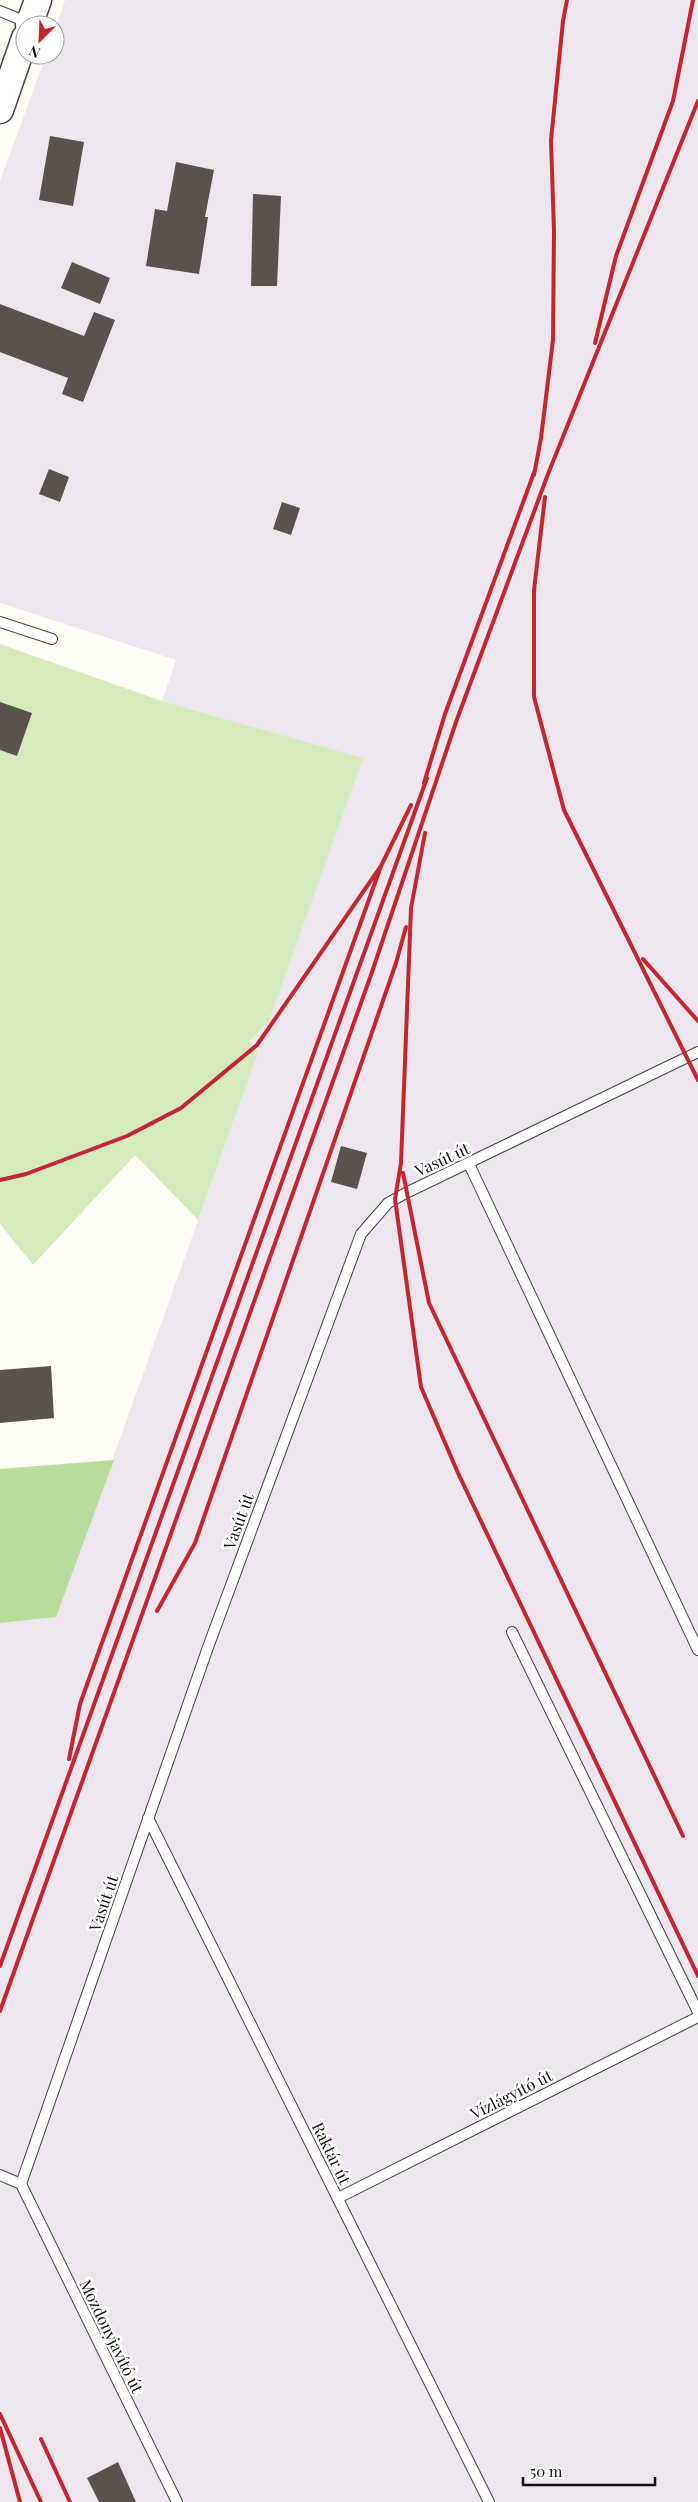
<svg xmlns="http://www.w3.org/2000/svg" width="698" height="2502" viewBox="0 0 698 2502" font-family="'Playfair Display',serif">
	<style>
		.industrial { fill: #eee6ef }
		.green { fill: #d5ebbd }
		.forest { fill: #b9dc9c }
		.building { fill: #5a524d }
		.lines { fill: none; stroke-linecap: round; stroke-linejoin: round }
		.service-casing { stroke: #444; stroke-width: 12 }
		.tertiary-casing { stroke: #444; stroke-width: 29 }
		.service { stroke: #fff; stroke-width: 10 }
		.tertiary { stroke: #fff; stroke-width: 26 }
		.rail { stroke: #c4262e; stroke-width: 4 }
		.labels { text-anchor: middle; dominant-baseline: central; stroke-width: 5; stroke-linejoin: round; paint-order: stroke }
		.street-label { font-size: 16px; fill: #111; stroke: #fff }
	</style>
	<rect width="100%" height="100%" fill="#fffdf5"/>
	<path class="industrial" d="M65 0H698V2502H0V1623L56 1617 258 1053 249 1043 269 1021 362 758 162 701 176 660 0 603V181L46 55H55V29Z"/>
	<path class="green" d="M0 644 162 701 363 758 269 1021 249 1042 258 1053 198 1220 135 1155 33 1265 0 1224Z"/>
	<path class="forest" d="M114 1460 56 1617 0 1623V1469Z"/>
	<path class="building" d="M50 136 84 142 73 206 39 200Z
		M176 162 214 170 205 217H208L199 274 146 266 155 209 167 211Z
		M253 194 281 196 277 286H251Z
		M72 262 110 278 100 304 61 288Z
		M0 304 84 336 94 312 115 320 83 402 62 394 68 378 0 352Z
		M49 469 69 477 60 502 39 494Z
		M282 502 300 508 291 535 273 529Z
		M0 702 32 713 17 756 0 750Z
		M341 1146 367 1153 357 1189 331 1182Z
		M51 1366 54 1418 0 1423V1370Z
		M118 2462 136 2502H99L87 2478Z"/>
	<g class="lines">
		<g class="service-casing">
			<path id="service" d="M0 11 29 23
				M0 622 52 639
				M469 1164 698 1650
				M512 1632 698 2012
				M148 1818 489 2502
				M0 2175 21 2184
				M21 2184 207 1650 361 1234 388 1203 406 1193 698 1052
				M21 2184 177 2502
				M338 2198 698 2017"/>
		</g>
		<g class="tertiary-casing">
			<path id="tertiary" d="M29 25 38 0
				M0 110 25 38"/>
		</g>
		<use href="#service" class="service"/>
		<use href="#tertiary" class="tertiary"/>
		<path class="rail" d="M595 343 616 256 673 101 693 0
			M534 475 541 438 553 340 554 231 551 140 563 21 567 0
			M545 497 534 590V697L564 810 698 1080
			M424 783 445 714 535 470
			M425 833 411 908 401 1163 395 1199 421 1387 458 1473 698 1976
			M643 959 698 1021
			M403 1173 429 1303 683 1836
			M0 1180 26 1174 127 1136 181 1108 257 1045 381 866 411 805
			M157 1611 195 1543 396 963 406 927
			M69 1759 80 1704 381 866
			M0 1966 427 778
			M0 2011 371 975 456 722 548 474 698 101
			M0 2414 41 2502
			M0 2428 20 2502
			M41 2439 70 2502"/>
	</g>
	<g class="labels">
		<g class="street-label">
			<text transform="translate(442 1159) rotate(-25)">Vasút út</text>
			<text transform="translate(238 1521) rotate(-70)">Vasút út</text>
			<text transform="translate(103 1903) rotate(-71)">Vasút út</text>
			<text transform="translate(511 2094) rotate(-27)">Vízlágyító út</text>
			<text transform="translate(332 2153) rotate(64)">Raktár út</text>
			<text transform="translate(112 2336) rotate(64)">Mozdonyjavító út</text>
		</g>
	</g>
	<g transform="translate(40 40) rotate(204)"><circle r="24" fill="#ffffff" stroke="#a0a0a0"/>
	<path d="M0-4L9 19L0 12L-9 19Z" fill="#c4262e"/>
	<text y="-8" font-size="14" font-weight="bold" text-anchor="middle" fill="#111111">N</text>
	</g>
	<path d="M523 2477v8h132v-8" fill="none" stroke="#111111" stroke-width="2.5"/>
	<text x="530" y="2477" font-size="15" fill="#111111" stroke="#ffffff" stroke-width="4" paint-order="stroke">50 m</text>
</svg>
